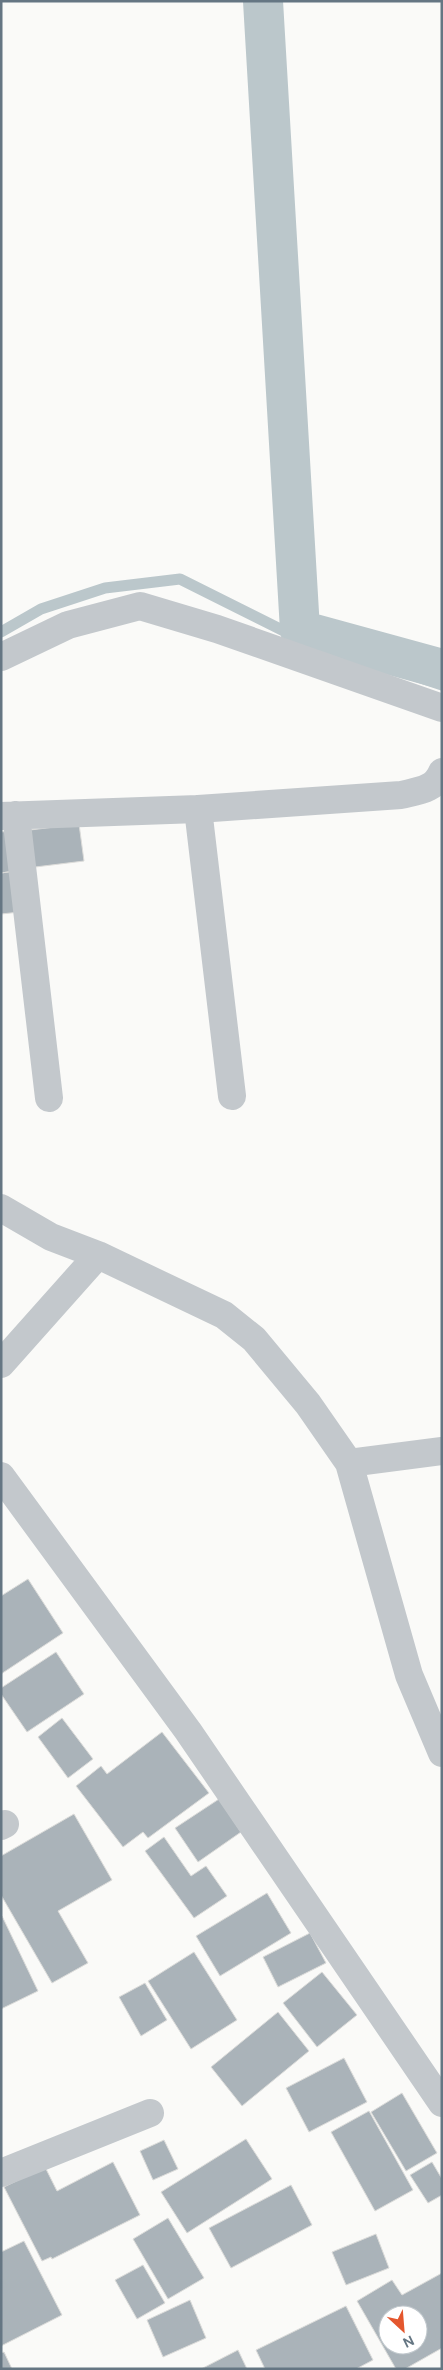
<svg xmlns="http://www.w3.org/2000/svg" width="443" height="2370" viewBox="0 0 443 2370" font-family="'DM Sans',sans-serif">
	<style>
		.lines { fill: none; stroke-linecap: round; stroke-linejoin: round }
		.stream { stroke: #bbc7cb; stroke-width: 11 }
		.canal { stroke: #bbc7cb; stroke-width: 40 }
		.building { fill: #aab3b9; stroke: #dcdcda; fill-rule: evenodd }
		.minor { stroke: #c3c8cc; stroke-width: 28 }
	</style>
	<rect width="100%" height="100%" fill="#fafaf8"/>
	<g class="lines">
		<path class="stream" d="M1 632 41 609 105 588 180 579 294 636 442 685"/>
		<path class="canal" d="M263 1 300 630 442 669"/>
	</g>
	<path class="building" d="M79 824 84 861 27 868 22 831Z
		M11 831 15 871 1 873V832Z
		M15 871 20 912 1 914V873Z
		M28 1579 63 1633 1 1674V1596Z
		M56 1652 84 1694 27 1732 1 1694V1688Z
		M62 1718 93 1759 68 1778 38 1737Z
		M162 1732 209 1793 148 1838 143 1832 123 1847 76 1786 101 1766 107 1774Z
		M219 1799 241 1832 198 1862 175 1828Z
		M74 1814 112 1880 58 1911 88 1963 52 1983 1 1895V1856Z
		M164 1837 191 1876 206 1866 227 1896 194 1918 145 1851Z
		M267 1893 291 1933 220 1976 196 1936Z
		M2 1916 38 1991 1 2009V1916Z
		M310 1933 326 1963 278 1987 263 1957Z
		M194 1952 237 2020 191 2049 148 1981Z
		M322 1972 357 2015 317 2047 283 2003Z
		M145 1983 167 2020 141 2036 119 1997Z
		M278 2012 309 2051 242 2106 211 2067Z
		M344 2058 367 2102 309 2132 286 2088Z
		M402 2093 437 2153 406 2171 371 2112Z
		M369 2111 413 2190 375 2211 331 2132Z
		M246 2139 272 2179 187 2233 161 2192Z
		M164 2140 178 2169 153 2180 140 2151Z
		M113 2162 140 2215 52 2259 51 2257 42 2261 4 2187 45 2167 57 2191Z
		M432 2162 442 2179V2195L428 2203 410 2175Z
		M291 2185 312 2225 231 2268 209 2228Z
		M168 2218 204 2278 168 2299 133 2239Z
		M376 2234 389 2268 346 2285 332 2252Z
		M24 2241 62 2315 1 2346V2252Z
		M143 2265 165 2303 137 2319 115 2280Z
		M442 2273V2348L405 2369H396L357 2301 392 2280 402 2295ZM388 2315H418V2345H388Z
		M190 2300 206 2338 163 2357 147 2320Z
		M346 2306 373 2360 356 2369H265L256 2350Z
		M238 2350 247 2369H201Z
		M4 2352 12 2369H1V2353Z"/>
	<g class="lines">
		<path class="minor" d="M1 657 68 625 140 606 217 629 442 708
			M198 809 232 1096
			M16 815 49 1098
			M1 816 198 809 401 795C417 791 435 790 442 772
			M1 1208 51 1237 98 1255 224 1315 254 1339 308 1404 349 1463 409 1675 442 1753
			M1 1364 98 1255
			M349 1463 442 1451
			M1 1476 188 1731 442 2103
			M1 1826 5 1824
			M1 2173 150 2113"/>
	</g>
	<rect width="443" height="2370" fill="none" stroke="#657683" stroke-width="5"/>
	<g transform="translate(403 2330) rotate(154)"><circle r="24" fill="#ffffff" stroke="#c1c8cd"/>
	<path d="M0-4L9 19L0 12L-9 19Z" fill="#e4572e"/>
	<text y="-8" font-size="14" font-weight="bold" text-anchor="middle" fill="#657683">N</text>
	</g>
</svg>
